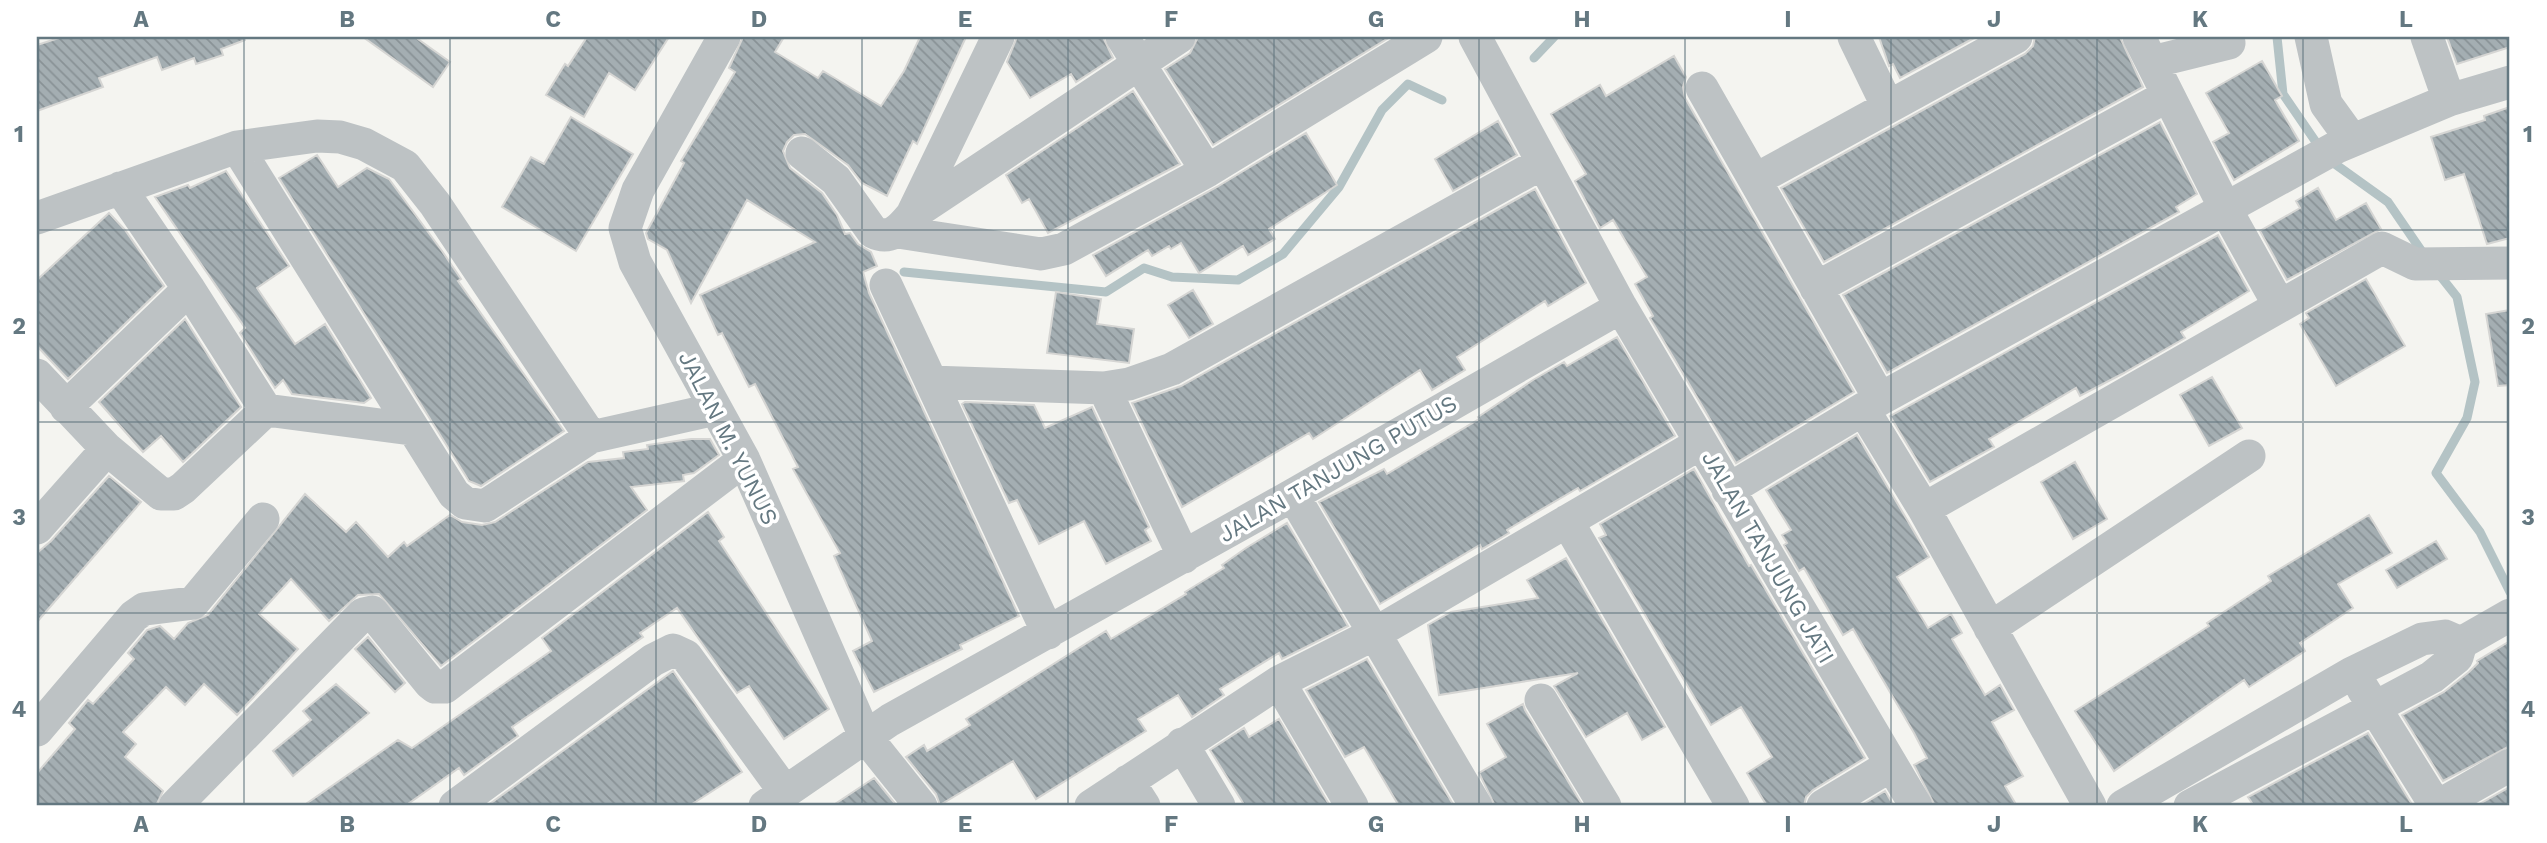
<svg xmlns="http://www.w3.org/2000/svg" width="2547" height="843" viewBox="0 0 2547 843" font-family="'Work Sans',sans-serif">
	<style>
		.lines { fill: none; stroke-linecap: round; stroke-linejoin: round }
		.stream { stroke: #b4c3c5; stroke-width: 9 }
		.building { fill: url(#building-back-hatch); stroke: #d5d5d3; stroke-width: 2 }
		.minor { stroke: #bdc2c4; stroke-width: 33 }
		.grid { fill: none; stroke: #647881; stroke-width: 2; stroke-opacity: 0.55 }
		.labels { text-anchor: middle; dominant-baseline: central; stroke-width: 7; stroke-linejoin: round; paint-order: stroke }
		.street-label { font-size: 23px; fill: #647881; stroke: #fff }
		.neatline { fill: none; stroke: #647881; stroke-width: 2.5 }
		.grid-label { font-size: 23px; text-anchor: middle; font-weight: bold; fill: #647881 }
	</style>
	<defs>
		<pattern id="building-back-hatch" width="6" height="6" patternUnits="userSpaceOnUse" patternTransform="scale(1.75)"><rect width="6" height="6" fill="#a4aeb2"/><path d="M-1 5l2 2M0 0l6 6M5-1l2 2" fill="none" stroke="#899296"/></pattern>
	</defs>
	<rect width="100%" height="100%" fill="#f4f4f0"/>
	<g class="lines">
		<path class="stream" d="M2277 37 2283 94 2320 148
			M1534 58 1554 37
			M2328 159 2388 202 2425 256
			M904 272 1106 292 1144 268 1172 277 1238 280 1283 254 1339 187 1382 110 1408 84 1442 100
			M2438 273 2457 297 2475 382 2467 418 2436 473 2480 532 2510 592"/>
	</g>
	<path class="building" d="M62 37H245V40L221 49 223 55 196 64 194 58 162 70 157 57 99 78 103 87 37 111V45Z
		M363 37H415L450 62 433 87Z
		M587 37H669L635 90 609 73 584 117 546 95 565 64 568 66Z
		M743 37H784L775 52 818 78 823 71 881 106 904 71 920 37H966L917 144 913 141 887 196 862 183 848 165 805 134 794 135 787 142 783 151 790 168 822 193 837 215 845 234 850 233 858 244 871 252 877 266 863 272 869 293 1019 616 960 645 962 649 874 692 853 651 872 641 834 556 840 553 793 469 798 467 755 384 749 387 722 333 718 335 700 295 815 242 747 200 691 303 667 250 648 239 646 233 684 163 681 161 735 72 729 68Z
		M1017 37H1103L1113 58 1076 82 1071 74 1030 98 1007 62Z
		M1198 37H1390L1213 145 1165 69 1190 53Z
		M1879 37H1976L1900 78 1893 64 1889 66Z
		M2035 37H2120L2143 87 1824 262 1781 188 2025 54 2033 46Z
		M2447 37H2510V47L2457 64Z
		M1674 56 1686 77 1683 87 1685 98 1854 392 1736 463 1650 318 1653 316 1635 284 1647 277 1613 220 1600 228 1575 181 1586 174 1551 114 1600 85 1606 96Z
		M2262 61 2282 96 2275 100 2299 141 2234 180 2213 142 2229 133 2206 93Z
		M1133 91 1180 164 1048 233 1029 199 1022 203 1006 175Z
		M2510 107V238L2487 244 2464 174 2445 180 2431 137 2485 120 2484 116Z
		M571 117 633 154 576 251 502 207 531 157 544 164Z
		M1498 121 1517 155 1453 191 1435 159Z
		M2160 122 2197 194 2176 207 2179 212 1887 373 1843 295Z
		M1306 133 1337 185 1269 229 1275 239 1248 255 1243 246 1199 273 1181 243 1171 249 1169 246 1152 256 1148 250 1106 276 1093 255 1217 187Z
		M317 155 338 187 367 168 389 179 442 251 461 279 458 281 564 431 481 486 469 481 279 178Z
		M226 171 289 266 257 288 295 344 325 324 371 398 364 403 292 394 283 380 275 388 240 333 245 328 155 197 188 185 190 188Z
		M2318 188 2336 220 2366 203 2381 229 2287 280 2260 231 2300 208 2296 201Z
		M1535 189 1586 283 1548 306 1545 301 1457 357 1465 370 1432 390 1420 370 1313 439 1309 433 1182 507 1132 403 1181 386Z
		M109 213 125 230 164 286 68 379 37 346V280Z
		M2218 235 2249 291 2181 332 2185 338 2122 374 2080 396 2076 388 1989 439 1994 447 1930 482 1890 416Z
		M2366 279 2405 346 2336 386 2300 324 2309 318 2306 313Z
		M1193 290 1213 324 1189 338 1168 305Z
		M1056 292 1101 299 1097 324 1134 329 1129 363 1047 353Z
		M2510 310V385L2498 386 2486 314Z
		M185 319 241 407 183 462 161 436 143 452 99 402Z
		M1617 337 1675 436 1580 491 1578 488 1537 512 1507 530 1509 533 1482 549 1480 545 1380 604 1319 502 1384 469 1387 474 1479 419 1478 417 1533 380 1564 362 1567 366Z
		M2212 377 2242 428 2209 446 2180 395Z
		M965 402 1034 405 1045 428 1092 407 1149 527 1145 530 1151 541 1106 564 1084 521 1039 544 1017 500 1009 503 962 404Z
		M1857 435 1929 557 1897 577 1928 628 1951 614 1962 633 1952 639 1985 695 2000 685 2014 710 1992 722 2023 776 2005 786 2017 806H1935L1914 765 1927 758 1914 733 1853 629 1843 635 1804 568 1799 571 1784 545 1787 543 1782 535 1791 530 1766 490Z
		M691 439H710L719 455 694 473 683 475 684 481 631 487 647 510 441 666 379 594 358 595 329 621 291 579 259 614 298 649 237 715 204 684 185 705 166 687 123 732 136 744 125 757 163 791 156 806H37V773L75 729 69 723 88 700 93 704 134 659 128 653 147 630 160 626 174 639 188 623 208 615 305 494 346 532 356 522 388 557 404 542 407 546 450 515 462 522 482 525 495 522 588 462 624 458 623 452 648 449 647 445Z
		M2075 462 2107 519 2073 539 2041 482Z
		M1694 469 1749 566 1751 565 1865 758 1813 790 1806 797 1804 806H1767L1747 773 1772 757 1741 707 1711 725 1599 538 1606 535 1600 524Z
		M109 476 141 502 37 622V553L51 541Z
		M708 512 724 537 719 541 829 709 784 739 749 686 737 693 677 608 640 633 643 637 512 727 518 736 464 775 459 768 405 806H303L398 740 412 748 551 651 542 638Z
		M2369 515 2392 553 2338 584 2353 608 2300 643 2305 651 2249 687 2244 680 2114 771 2075 711 2209 626 2207 623 2271 581 2268 576Z
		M1287 523 1348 626 1282 659 1279 653 1220 689 1224 695 1192 717 1178 695 1138 719 1146 731 1036 799 1013 761 940 805 936 794 906 757 924 745 927 751 970 725 966 719 1106 631 1111 639 1186 594 1185 592 1224 568 1222 565 1246 548Z
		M2436 541 2447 559 2397 588 2386 570Z
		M1566 558 1665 727 1642 740 1627 713 1586 737 1554 686 1578 673 1439 695 1428 625 1451 612 1538 598 1527 580Z
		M368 637 405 683 395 692 355 649Z
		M2510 641V746L2443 781 2402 715 2444 692 2469 672 2478 663 2477 661Z
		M1367 659 1454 806H1399L1364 747 1345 757 1306 690Z
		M673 671 742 772 689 806H487Z
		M336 684 369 713 293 776 273 751 311 720 303 711Z
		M1523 704 1525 710 1583 806H1495L1479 773 1506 757 1487 724Z
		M1279 719 1330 806H1245L1210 750 1244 728 1249 737Z
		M2368 733 2413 806H2254L2248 797Z
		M874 778 897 806H832Z
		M2510 787V806H2476Z
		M1885 791 1894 806H1860Z"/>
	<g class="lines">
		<path class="minor" d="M724 37 638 190 625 228 635 262 744 460 865 736 921 806
			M1122 37 1207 171
			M1475 37 1621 307 1916 806
			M1854 37 1888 107
			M2139 37 2225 208 2279 305
			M2311 37 2326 104 2352 140
			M2427 37 2449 100
			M2152 62 2229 43
			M1702 88 1880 399
			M237 147 454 494 465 503 485 506 591 437 716 409
			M802 153 836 180 873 232C891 241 901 228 912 215L998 37
			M1755 180 2016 37
			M120 188 189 289 266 410
			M913 214 1179 37
			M37 218 237 147 317 136 340 137 364 144 405 166 435 204 591 437
			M898 232 1041 254 1064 249 1207 171 1426 37
			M886 285 1048 633
			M1816 288 2167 96
			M37 375 107 449 161 494H174L183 488 266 410 411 429
			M931 382 1104 388 1129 384 1172 369 1542 163
			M1104 388 1184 557
			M66 407 189 289
			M1863 409 1924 509 2090 806
			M1728 490 1880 399 2337 147 2449 100 2510 82
			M1293 495 1476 806
			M1924 509 2382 248 2415 264 2510 263
			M1567 521 1733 806
			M37 528 107 449
			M1990 628 2249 456
			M1279 682 1352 806
			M2363 689 2436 806
			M1541 700 1605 806
			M37 730 134 616 144 609 193 603 263 519
			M1182 744 1219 806
			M1128 781 1144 806
			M175 806 363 614 372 612 430 683 435 687H445L744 460
			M455 806 653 660 673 650 686 656 785 792
			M765 806 890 720 1293 495 1621 307
			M1091 806 1279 682 1374 634 1701 443
			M1823 806 1891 765
			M2123 806 2352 673 2422 639 2445 636 2461 643
			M2190 806 2432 677 2457 657 2461 643 2510 615
			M2438 806 2510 765"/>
	</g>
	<path class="grid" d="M244 37V806M450 37V806M656 37V806M862 37V806M1068 37V806M1274 37V806M1479 37V806M1685 37V806M1891 37V806M2097 37V806M2303 37V806M37 230H2510M37 422H2510M37 613H2510"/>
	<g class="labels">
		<g class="street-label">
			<text transform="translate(728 438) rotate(63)">JALAN M. YUNUS</text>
			<text transform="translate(1338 469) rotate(-30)">JALAN TANJUNG PUTUS</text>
			<text transform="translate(1768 557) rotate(60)">JALAN TANJUNG JATI</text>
		</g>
	</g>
	<rect width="2547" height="843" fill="none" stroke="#ffffff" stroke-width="77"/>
	<rect x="38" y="38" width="2470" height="766" class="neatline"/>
	<g class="grid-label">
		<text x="141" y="27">A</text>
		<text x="347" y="27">B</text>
		<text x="553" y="27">C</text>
		<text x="759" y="27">D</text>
		<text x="965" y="27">E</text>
		<text x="1171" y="27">F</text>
		<text x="1376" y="27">G</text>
		<text x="1582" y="27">H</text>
		<text x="1788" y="27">I</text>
		<text x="1994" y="27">J</text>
		<text x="2200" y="27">K</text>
		<text x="2406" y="27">L</text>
		<text x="19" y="142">1</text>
		<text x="2528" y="142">1</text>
		<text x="19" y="334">2</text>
		<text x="2528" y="334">2</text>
		<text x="19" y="525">3</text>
		<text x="2528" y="525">3</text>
		<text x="19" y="717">4</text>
		<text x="2528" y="717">4</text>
		<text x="141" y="832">A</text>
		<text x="347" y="832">B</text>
		<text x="553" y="832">C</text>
		<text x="759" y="832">D</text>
		<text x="965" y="832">E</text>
		<text x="1171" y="832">F</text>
		<text x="1376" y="832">G</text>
		<text x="1582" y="832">H</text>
		<text x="1788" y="832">I</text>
		<text x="1994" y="832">J</text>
		<text x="2200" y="832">K</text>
		<text x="2406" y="832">L</text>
	</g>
</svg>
